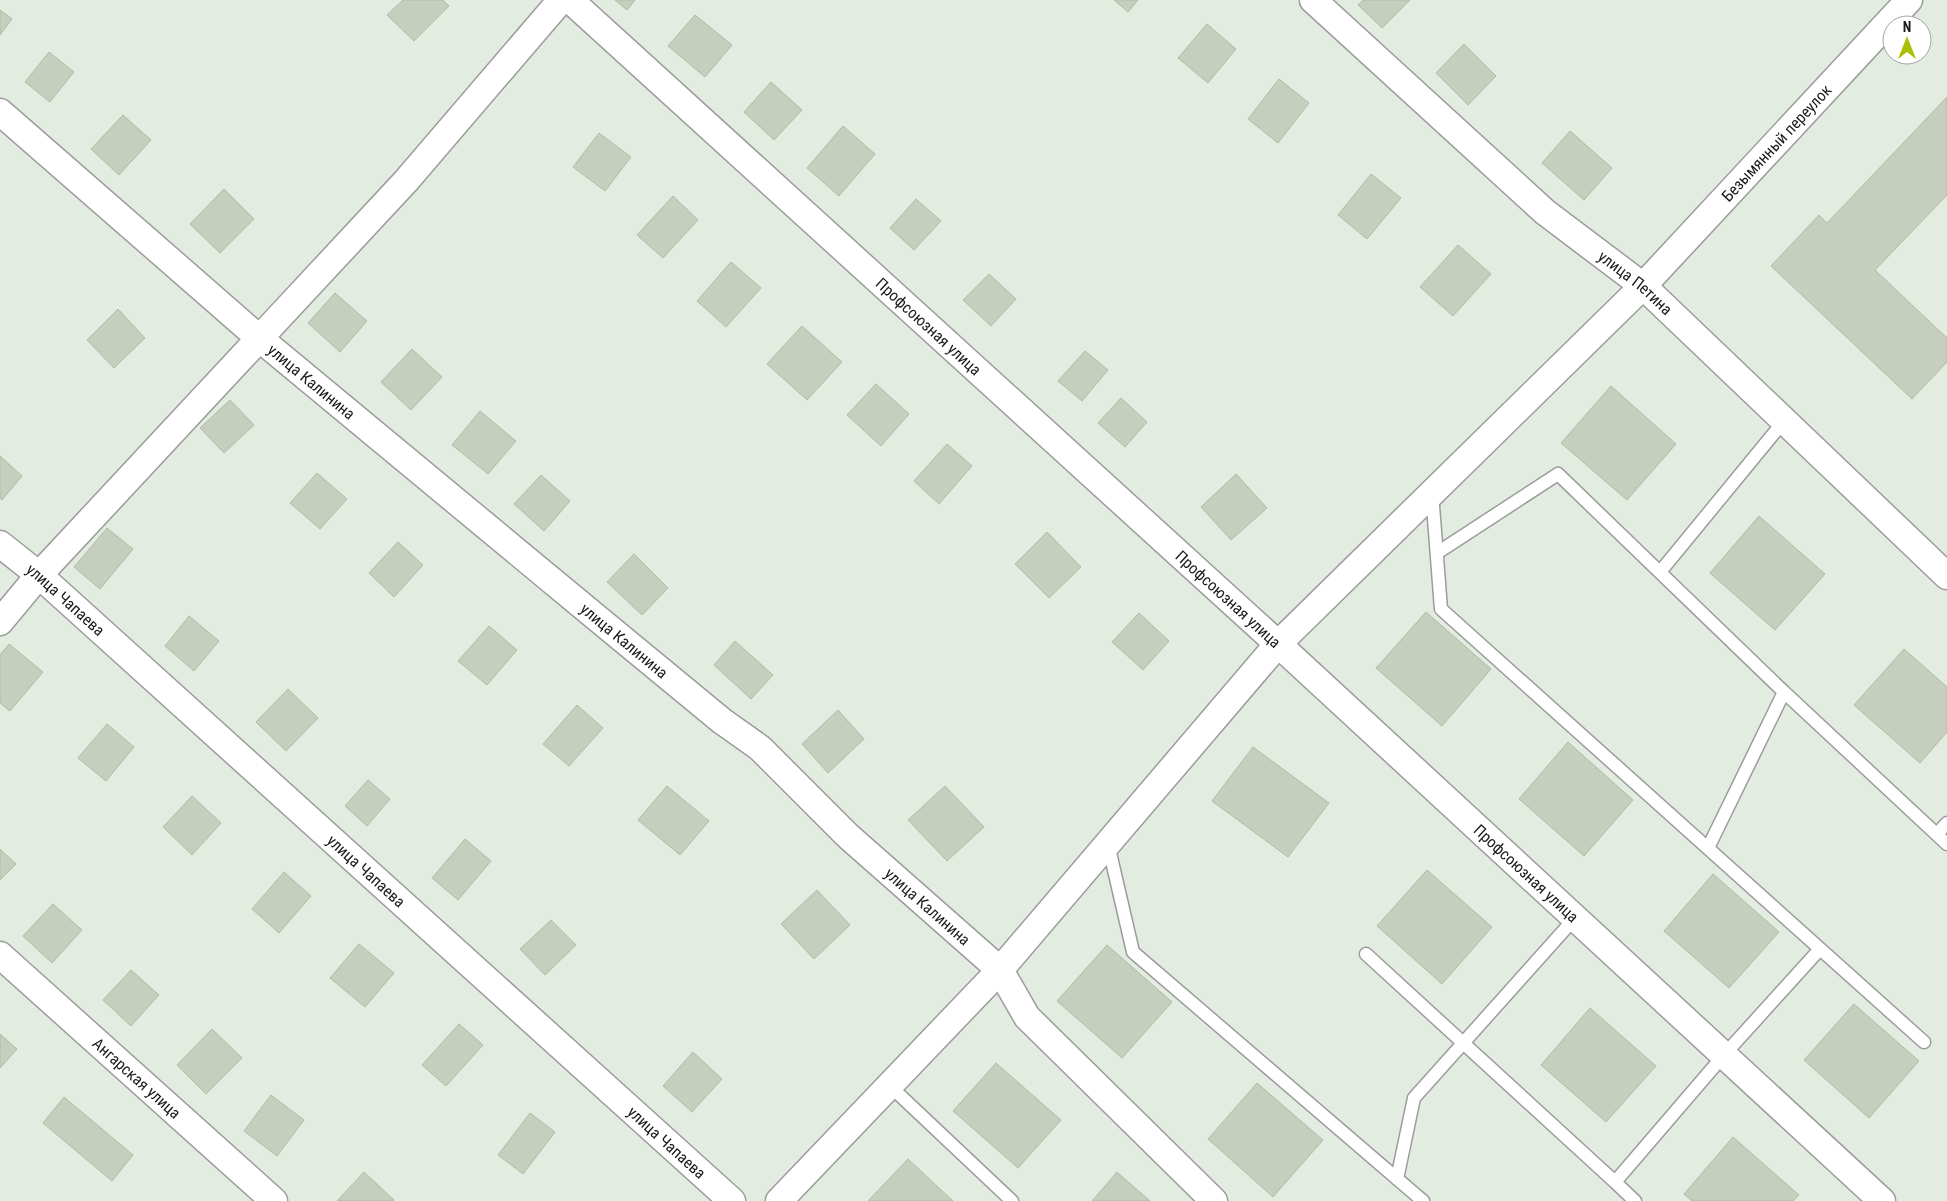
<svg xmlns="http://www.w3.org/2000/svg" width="1947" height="1201" viewBox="0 0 1947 1201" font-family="'Roboto Condensed',sans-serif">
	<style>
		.building { fill: #c6cebe; stroke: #afbda3 }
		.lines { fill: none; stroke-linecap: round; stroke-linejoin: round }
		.service-casing { stroke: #9c9c9c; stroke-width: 15 }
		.minor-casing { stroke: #9c9c9c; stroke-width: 29 }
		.service { stroke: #fff; stroke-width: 12 }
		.minor { stroke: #fff; stroke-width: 26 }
		.labels { text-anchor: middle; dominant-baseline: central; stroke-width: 5; stroke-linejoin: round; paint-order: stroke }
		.street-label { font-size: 16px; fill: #1b1b1b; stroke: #fff }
	</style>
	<rect width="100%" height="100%" fill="#e3ece0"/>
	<path class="building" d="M403 0H443L449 6 414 41 387 15Z
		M615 0H635L627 10Z
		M1114 0H1138L1128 12Z
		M1363 0H1410L1382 28 1358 5Z
		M0 10 12 19 0 35Z
		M695 15 732 45 705 77 668 46Z
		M1207 24 1236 49 1208 83 1178 58Z
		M1464 44 1496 76 1468 105 1436 73Z
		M49 52 74 72 50 102 25 82Z
		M1279 79 1309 103 1278 143 1248 119Z
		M771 82 802 110 774 140 744 112Z
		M1947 97V195L1875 270 1947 338V362L1912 399 1771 266 1819 215 1827 223Z
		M123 115 151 140 119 175 91 149Z
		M843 126 875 154 839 196 807 168Z
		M1570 131 1612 168 1584 200 1542 163Z
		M599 133 631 157 605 191 573 167Z
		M1371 174 1401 198 1367 239 1338 215Z
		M224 189 254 219 220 253 190 224Z
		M673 196 698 220 663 258 637 235Z
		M916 199 941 221 914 250 890 228Z
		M1458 245 1491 274 1453 316 1420 287Z
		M731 262 761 288 726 327 697 301Z
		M989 274 1016 299 991 326 963 300Z
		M335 293 367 321 340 352 308 323Z
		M118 309 145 338 114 368 87 340Z
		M802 326 842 362 807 400 767 364Z
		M412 349 442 377 411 410 381 382Z
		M1085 351 1108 370 1082 401 1058 381Z
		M876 384 909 414 881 446 847 415Z
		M1611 386 1676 444 1627 500 1561 443Z
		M1121 398 1147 422 1125 447 1098 423Z
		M230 400 254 425 224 453 200 428Z
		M480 411 516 441 488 474 452 445Z
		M947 444 972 466 939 504 914 481Z
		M0 456 22 476 2 500 0 498Z
		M317 473 347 499 320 529 290 503Z
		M1236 474 1267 508 1231 540 1201 507Z
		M541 475 570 501 544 531 514 504Z
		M1759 516 1825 574 1775 630 1710 573Z
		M107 528 133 549 100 589 74 567Z
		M1047 532 1081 567 1049 598 1015 564Z
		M398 542 423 565 394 597 369 573Z
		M634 554 668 588 642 615 607 582Z
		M1426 612 1491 669 1442 726 1376 668Z
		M1139 613 1169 641 1143 670 1112 642Z
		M189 616 219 641 194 671 165 646Z
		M489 626 517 650 487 685 458 661Z
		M735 641 773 675 751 699 714 665Z
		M9 644 43 672 10 711 0 703V655Z
		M1904 649 1947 687V732L1920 763 1854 705Z
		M288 689 318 718 286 751 256 722Z
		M577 705 603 728 569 766 543 744Z
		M838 710 864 739 828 773 802 744Z
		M107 724 134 747 106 781 78 758Z
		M1568 742 1633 800 1584 856 1519 799Z
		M1253 747 1329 803 1288 857 1212 801Z
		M368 780 390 799 367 826 345 806Z
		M667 786 709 821 680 855 638 820Z
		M945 786 984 827 947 861 908 820Z
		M192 796 221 823 192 855 163 827Z
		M465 839 491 861 458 900 432 878Z
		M0 849 16 864 0 880Z
		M1427 870 1492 927 1442 984 1377 926Z
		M284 872 311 896 279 933 252 909Z
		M1713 874 1779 932 1729 988 1664 931Z
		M817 890 850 925 814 959 781 924Z
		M53 904 82 930 52 963 23 936Z
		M551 920 576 945 545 975 520 949Z
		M359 944 394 973 365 1007 330 978Z
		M1107 945 1172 1002 1122 1058 1057 1001Z
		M131 970 159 995 131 1026 103 1000Z
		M1854 1004 1919 1061 1869 1118 1804 1060Z
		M1590 1008 1656 1066 1606 1122 1541 1065Z
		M459 1024 483 1045 446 1086 422 1065Z
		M212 1029 242 1058 206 1094 177 1065Z
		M0 1034 17 1049 0 1068Z
		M693 1052 722 1079 692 1112 663 1086Z
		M996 1063 1061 1120 1018 1168 953 1111Z
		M1257 1083 1323 1140 1273 1197 1208 1139Z
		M271 1095 304 1120 277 1156 244 1131Z
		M64 1097 133 1155 112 1181 43 1123Z
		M530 1113 555 1132 523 1174 498 1155Z
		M1733 1137 1799 1195 1793 1201H1692L1684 1194Z
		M908 1159 953 1201H868Z
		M364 1172 394 1200 393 1201H337Z
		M1117 1172 1150 1201H1092Z"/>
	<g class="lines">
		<g class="service-casing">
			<path id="service" d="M1432 493 1441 609 1924 1042
				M1437 553 1558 474 1784 692 1708 848
				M1660 572 1784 421
				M1784 692 1947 844
				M1937 834 1947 823
				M1108 844 1133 952 1423 1201
				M1366 954 1615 1182
				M889 1085 1012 1201
				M1397 1179 1414 1098 1575 918
				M1635 1201 1615 1182 1724 1055 1820 949"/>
		</g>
		<g class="minor-casing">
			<g id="minor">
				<path id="s1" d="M570 0 1278 644 1882 1201"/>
				<path id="s2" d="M1313 0 1545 212 1643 286 1947 576"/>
				<path id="s3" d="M0 112 259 338 597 618 722 721 760 748 848 836 1000 970 1027 1017 1214 1201"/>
				<path id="s4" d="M0 544 39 575 732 1201"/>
				<path d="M0 622 39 575 406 181 561 0"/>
				<path id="s5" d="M0 955 274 1201"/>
				<path id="s6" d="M779 1201 1000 970 1278 644 1643 286 1909 0"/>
			</g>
		</g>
		<use href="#service" class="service"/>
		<use href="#minor" class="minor"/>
	</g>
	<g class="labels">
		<g class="street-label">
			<text stroke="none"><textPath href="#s6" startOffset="1455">Безымянный переулок</textPath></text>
			<text stroke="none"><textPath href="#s2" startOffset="429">улица Петина</textPath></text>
			<text stroke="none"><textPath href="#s1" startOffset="485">Профсоюзная улица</textPath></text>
			<text stroke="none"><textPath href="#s3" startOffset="412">улица Калинина</textPath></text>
			<text stroke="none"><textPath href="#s1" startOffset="890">Профсоюзная улица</textPath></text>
			<text stroke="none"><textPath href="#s4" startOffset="86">улица Чапаева</textPath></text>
			<text stroke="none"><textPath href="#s3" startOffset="818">улица Калинина</textPath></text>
			<text stroke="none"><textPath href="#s4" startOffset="491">улица Чапаева</textPath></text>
			<text stroke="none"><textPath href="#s1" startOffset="1295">Профсоюзная улица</textPath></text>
			<text stroke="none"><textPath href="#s3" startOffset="1222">улица Калинина</textPath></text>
			<text stroke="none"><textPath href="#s5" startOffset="184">Ангарская улица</textPath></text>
			<text stroke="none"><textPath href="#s4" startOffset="896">улица Чапаева</textPath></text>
		</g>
	</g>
	<g transform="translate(1907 40)"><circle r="24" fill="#ffffff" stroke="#a4a4a4"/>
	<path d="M0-4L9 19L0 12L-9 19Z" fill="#acbf06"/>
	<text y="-8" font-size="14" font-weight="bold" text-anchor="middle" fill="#1b1b1b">N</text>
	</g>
</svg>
